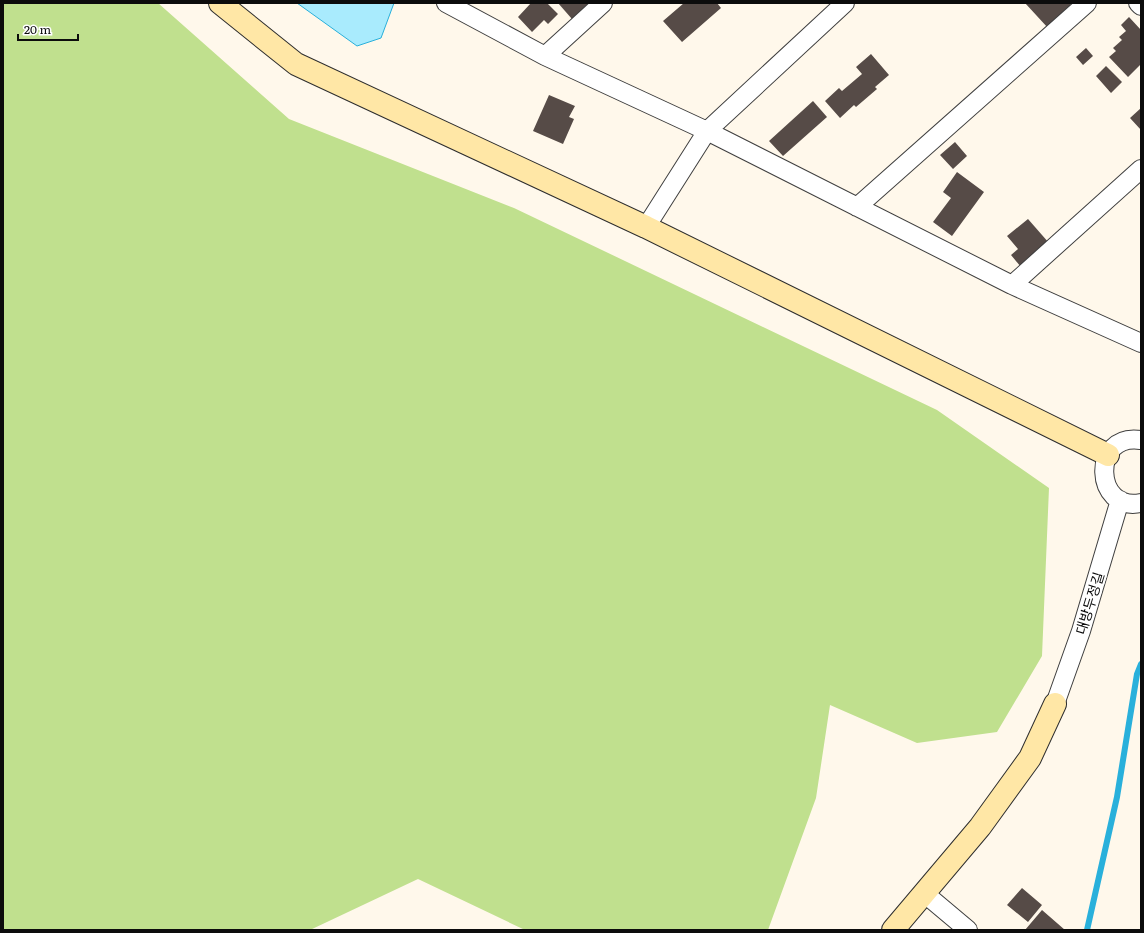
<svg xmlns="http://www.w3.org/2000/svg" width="1144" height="933" viewBox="0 0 1144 933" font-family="Literata,'Noto Sans KR',serif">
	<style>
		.forest { fill: #c0e08e }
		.water { fill: #a9ebfd; stroke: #29b0db }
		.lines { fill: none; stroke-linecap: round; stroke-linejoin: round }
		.stream { stroke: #29b0db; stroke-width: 6 }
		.building { fill: #564b47 }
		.street-casing { stroke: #3f3f3f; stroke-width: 20 }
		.secondary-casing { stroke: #2e2e2e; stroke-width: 24 }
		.street { stroke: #fff; stroke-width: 18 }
		.secondary { stroke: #ffe7a6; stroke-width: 22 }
		.labels { text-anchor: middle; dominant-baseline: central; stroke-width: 4; stroke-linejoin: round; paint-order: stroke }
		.street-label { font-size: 14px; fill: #0c0c0c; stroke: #fff }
	</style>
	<rect width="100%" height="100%" fill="#fff8eb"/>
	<path class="forest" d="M3 3H158L289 119 514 208 937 410 1049 488 1042 656 997 732 917 743 830 705 816 798 768 930H525L418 879 310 930H3Z"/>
	<path class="water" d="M297 3H394L381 38 357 46Z"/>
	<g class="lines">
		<path class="stream" d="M1087 930 1117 797 1137 674 1141 664"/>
	</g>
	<path class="building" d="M531 3H547L558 14 548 24 544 20 532 32 518 17Z
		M558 3H589L572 19Z
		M684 3H717L721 8 682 42 663 21Z
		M1025 3H1069L1073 7 1048 28Z
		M1129 17 1141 30V64L1128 77 1109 57 1116 51 1113 48 1122 40 1119 37 1126 31 1121 25Z
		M1086 48 1093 56 1083 65 1076 57Z
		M871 54 889 75 875 87 877 89 856 107 854 105 840 118 825 101 839 88 842 91 862 74 856 67Z
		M1106 66 1122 82 1111 93 1096 76Z
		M549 95 575 106 569 117 574 119 563 144 533 131Z
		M813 101 827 117 783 156 769 141Z
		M1141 108V130L1130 118Z
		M955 142 967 156 953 169 940 155Z
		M957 172 984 192 952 236 933 222 951 198 943 192Z
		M1028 219 1049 243 1021 267 1011 255 1018 249 1007 236Z
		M1022 888 1042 905 1028 922 1007 905Z
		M1042 910 1065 930H1025Z"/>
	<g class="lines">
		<g class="street-casing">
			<path id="street" d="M446 3 545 56 707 131 1012 285 1141 343
				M1138 3 1141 6
				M545 56 603 3
				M857 207 1087 3
				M646 227 707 131 845 3
				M1012 285 1141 169
				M1141 440C1090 432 1094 513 1141 503
				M1055 704 1081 631 1120 500
				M924 893 968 930"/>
		</g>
		<g class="secondary-casing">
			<path id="secondary" d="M220 3 296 64 646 227 1108 455
				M893 930 980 827 1030 758 1055 704"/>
		</g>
		<use href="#street" class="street"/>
		<use href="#secondary" class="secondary"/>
	</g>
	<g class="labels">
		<g class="street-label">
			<text transform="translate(1089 603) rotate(-73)">대방두정길</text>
		</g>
	</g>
	<rect width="1144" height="933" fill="none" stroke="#0c0c0c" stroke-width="8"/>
	<path d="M18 34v6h60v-6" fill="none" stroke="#0c0c0c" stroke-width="2"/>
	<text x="24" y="34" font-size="12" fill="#0c0c0c" stroke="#ffffff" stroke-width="3" paint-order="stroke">20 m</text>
</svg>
